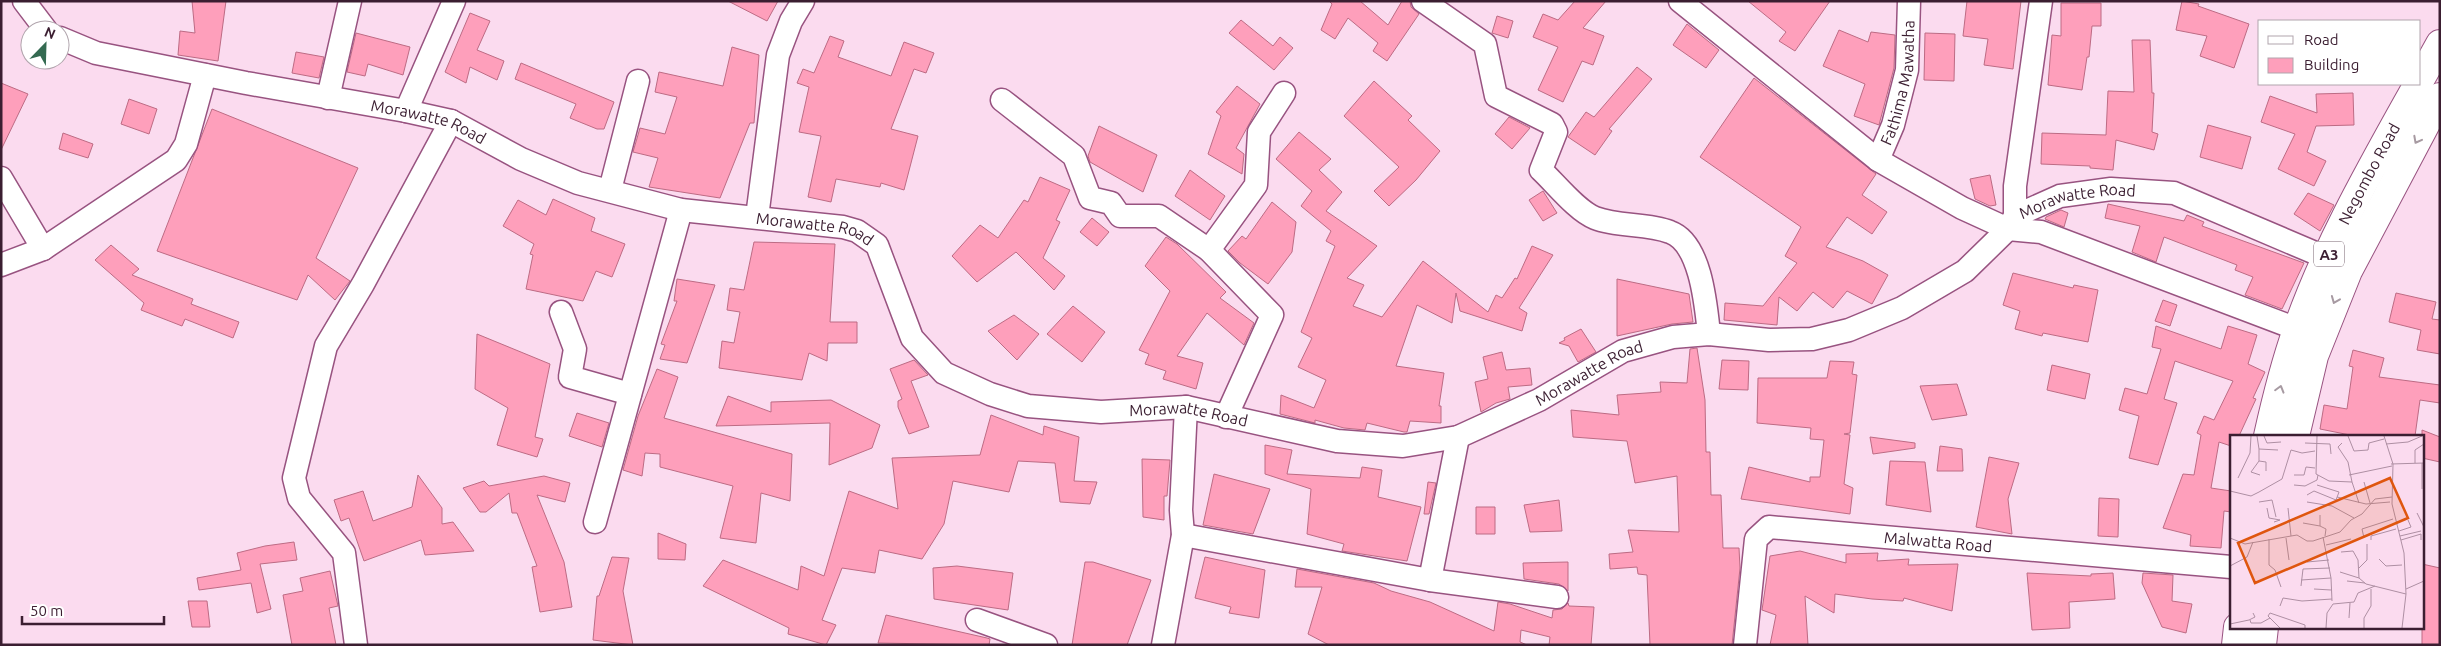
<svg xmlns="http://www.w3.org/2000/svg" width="2441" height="646" viewBox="0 0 2441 646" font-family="Ubuntu,sans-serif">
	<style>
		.building { fill: #fe9fbb; stroke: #bd6b84 }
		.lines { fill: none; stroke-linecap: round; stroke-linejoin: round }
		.street-casing { stroke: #985380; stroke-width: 25 }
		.highway-casing { stroke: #985380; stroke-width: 30 }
		.street { stroke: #fff; stroke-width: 22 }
		.highway { stroke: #fff; stroke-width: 28 }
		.oneway { stroke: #a79aa2 }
		.labels { text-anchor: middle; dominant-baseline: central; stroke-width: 5; stroke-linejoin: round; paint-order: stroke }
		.shield { fill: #fff; stroke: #76626f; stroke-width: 1 }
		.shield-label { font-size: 15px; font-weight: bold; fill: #3b1e31 }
		.street-label { font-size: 16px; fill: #3b1e31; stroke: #fff }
		.inset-road { fill: none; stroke: #ae8fa3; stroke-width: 1 }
		.view { fill: #df560e; fill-opacity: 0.15; stroke: #df560e; stroke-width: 2.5 }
		.inset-edge { fill: none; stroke: #3b1e31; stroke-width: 2.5 }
	</style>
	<rect width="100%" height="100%" fill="#fbdbef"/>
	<path class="building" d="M192 1H226L218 61 178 55 180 31 195 33Z
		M728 1H778L767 21Z
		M1329 1H1360L1388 25 1402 1H1410L1411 7 1419 14 1387 61 1373 51 1378 43 1348 18 1335 39 1321 30 1332 4Z
		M1575 1H1606L1583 28 1604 36 1593 65 1582 61 1563 102 1538 90 1558 47 1533 37 1543 14 1558 20Z
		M1748 1H1830L1795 51 1779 41 1786 32Z
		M1967 1H2021L2013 69 1984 65 1988 39 1963 36Z
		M2182 1 2199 4 2198 6 2249 24 2234 68 2200 56 2207 36 2176 30Z
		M2061 3H2101V26H2092L2089 57H2087L2082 90 2048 85 2052 35 2061 36Z
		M470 13 490 21 477 50 504 61 497 80 470 67 466 83 445 72Z
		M1497 16 1513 21 1508 38 1492 33Z
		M1241 20 1273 46 1280 37 1293 48 1274 70 1229 33Z
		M1687 24 1719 50 1706 68 1673 45Z
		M1839 30 1868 42 1871 32 1895 35 1894 68 1879 125 1854 116 1865 84 1823 66Z
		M356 33 410 47 403 75 368 64 365 76 347 72Z
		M1925 33 1955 34 1954 81 1924 80Z
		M830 36 844 41 838 57 891 76 904 42 934 53 926 73 914 69 891 129 918 136 904 190 881 183 880 187 836 179 831 202 808 197 821 136 799 132 809 87 797 83 803 69 814 73Z
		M2132 40H2150L2152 93H2154L2152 132 2158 134 2154 150 2116 140 2113 170 2090 168V166L2041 164 2042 133 2106 135 2108 91 2134 92Z
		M732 47 759 55 754 123H750L720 198 649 187 658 158 633 152 640 128 665 134 677 97 655 92 659 72 723 86Z
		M296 52 324 57 319 78 292 73Z
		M521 63 614 102 604 129H597L570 118 576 104 515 79Z
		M1637 67 1652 79 1609 129 1612 131 1595 155 1568 137 1586 112 1594 117Z
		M1754 78 1876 174 1862 195 1887 212 1872 234 1847 217 1826 247 1863 261 1888 275 1872 304 1847 291 1833 308 1813 292 1797 311 1779 297 1777 325 1724 320 1725 303 1763 306 1797 263 1785 256 1801 227 1700 157Z
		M1374 81 1412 116 1408 120 1440 151 1416 180 1389 206 1374 191 1399 167 1344 116Z
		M1 83 28 94 1 150Z
		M1237 86 1260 104 1236 148 1244 154 1242 174 1208 154 1221 116 1216 112Z
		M2353 93 2354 125 2316 126 2307 152 2326 161 2314 186 2278 169 2295 134 2261 122 2270 96 2317 113 2316 94Z
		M129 99 157 109 149 134 121 124Z
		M212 109 358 168 316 258 350 281 335 300 308 275 297 300 157 251Z
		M1509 117 1530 128 1512 149 1495 134Z
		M2208 125 2251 137 2242 169 2200 157Z
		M1099 126 1157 155 1143 192 1090 162 1088 156Z
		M1299 132 1331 159 1319 170 1342 192 1326 211 1377 246 1347 278 1364 285 1353 306 1382 317 1423 261 1488 312 1496 295 1502 298 1515 278 1517 279 1532 246 1553 255 1519 308 1527 313 1522 331 1460 311 1456 293 1452 323 1417 305 1396 366 1444 373 1439 406H1441V423L1410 421 1407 432H1404L1367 423 1365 430 1344 428 1315 420V423L1280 414 1281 395 1314 408 1326 380 1298 367 1312 338 1301 332 1335 246 1326 241 1331 231 1301 206 1312 191 1276 159Z
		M63 133 93 144 88 158 59 149Z
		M1190 170 1225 196 1210 220 1175 196Z
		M1990 175 1996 205 1990 206 1975 199 1970 179Z
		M1040 177 1070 190 1056 220 1060 222 1043 258 1065 276 1054 290 1016 252 977 282 952 256 980 225 998 238 1024 200 1028 202Z
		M1543 191 1557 213 1543 221 1529 200Z
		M2308 193 2334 205 2320 231 2294 214Z
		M553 199 595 218 591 231 625 244 612 277 596 271 583 301 526 289 533 255 530 254 534 244 503 226 518 200 546 215Z
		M1272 202 1296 222 1292 252 1268 284 1240 263 1228 251 1242 236 1246 239Z
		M2108 204 2184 221 2187 215 2204 222 2202 226 2304 263 2282 309 2245 295 2253 277 2235 270 2237 265 2164 237 2156 262 2132 252 2140 226 2105 218Z
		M2061 210 2068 213 2064 227 2045 219 2046 217Z
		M1092 218 1109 232 1097 246 1080 232Z
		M1166 237 1177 244 1226 292 1220 298 1254 323 1244 345 1207 313 1177 356 1203 363 1196 389 1163 379 1166 371 1145 364 1149 354 1139 350 1170 291 1145 266Z
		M754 242 835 244 830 322H857V343H828L827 361 809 353 802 380 719 368 722 341 734 343 740 312 727 310 730 288 744 290Z
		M111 245 139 269 132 275 193 299 191 304 239 322 233 338 185 319 182 326 141 310 144 303 95 260Z
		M2013 273 2073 288 2074 285 2098 290 2088 342 2043 333 2042 336 2015 329 2020 311 2003 305Z
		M677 279 715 285 687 363 660 359 665 345 661 344 677 301H674Z
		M1617 279 1689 294 1693 322 1672 324 1617 336Z
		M2396 293 2436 302 2432 319 2440 320V354L2417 350 2421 330 2389 322Z
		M2163 300 2177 305 2170 326 2155 321Z
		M1073 306 1105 332 1082 362 1047 334Z
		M1014 315 1039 334 1017 360 988 331Z
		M2156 326 2221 349 2228 326 2257 335 2248 364 2265 372 2253 398 2256 399 2239 436H2231V446L2219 442 2211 488 2231 491V512L2224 511 2221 548 2190 546 2191 535 2163 528 2183 474 2194 475 2201 435 2197 433 2204 416 2214 420 2233 381 2175 361 2164 399 2177 403 2158 465 2129 458 2139 416 2119 410 2125 388 2147 394 2161 349 2152 347Z
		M1581 329 1596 352 1578 362 1569 346 1559 343 1565 340 1564 338Z
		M477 334 550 364 535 437 543 439 537 457 497 445 508 408 475 389Z
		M1697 348 1705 400 1706 452H1710L1711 495H1721L1723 548H1739L1740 568 1732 645H1650L1647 575 1638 574 1637 567 1610 569 1609 554 1633 552 1628 530 1679 532 1677 476 1635 483 1627 441 1573 437 1571 410 1619 415 1617 395 1661 392 1660 382 1687 383 1690 349Z
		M2353 350 2384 358 2379 377 2440 385V403L2420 400 2415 436H2355L2320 429 2324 405 2347 409 2353 367 2349 366Z
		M1502 352 1506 370 1530 368 1532 385 1508 387 1510 399 1496 403 1481 412 1475 382 1488 379 1483 357Z
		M914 360 928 375 911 381 929 427 909 434 898 407V401L902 399 890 369Z
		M1722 360 1749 361 1748 390 1719 389Z
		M1830 361 1854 362 1852 374 1857 375 1850 433 1844 434 1850 435 1844 484 1853 488 1850 514 1741 499 1749 467 1810 482V477H1820L1824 440 1810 439 1811 428 1757 423 1758 378H1827Z
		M2052 365 2090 374 2085 399 2047 390Z
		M657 369 678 377 664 418 792 454 790 501 761 493 756 543 720 538 733 486 660 467V454L645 453 642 476 623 470 638 416Z
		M1957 384 1967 415 1932 420 1920 386Z
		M728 396 771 412V402L831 400 880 425 872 448 829 465 830 423 716 426Z
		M577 413 609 423 602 447 569 436Z
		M991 415 1043 435 1044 426 1079 437 1074 481 1097 482 1090 504 1060 502 1055 463 1018 461 1009 492 953 481 944 524 922 559 879 550 875 573 842 568 822 620 836 625 826 645 788 634 789 628 703 586 723 560 798 590 801 566 824 576 849 491 898 509 892 458 980 455Z
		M2422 430 2440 437V462L2422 458Z
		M1870 437 1915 443V448L1873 454Z
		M1265 445 1292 450 1287 474 1360 478 1362 467 1382 470 1378 497 1421 507 1407 561 1342 551 1344 544 1307 534 1311 489 1265 474Z
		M1940 446 1962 449 1963 471H1937Z
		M1989 457 2019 463 2008 499 2012 534 1976 527Z
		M1142 459 1170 460 1167 496H1164V520L1143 517Z
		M1890 461 1925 462 1931 512 1886 505Z
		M1214 474 1270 489 1253 534 1203 525Z
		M418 475 442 508V524L453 522 474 551 425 555 421 540 364 561 349 518 341 521 334 500 363 491 373 521 412 507Z
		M544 476 570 483 565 502 537 495 564 562 572 607 540 612 532 567 537 566 517 513H512L509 493 486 512H480L463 488 484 481 489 486Z
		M1428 482 1436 483 1429 514H1424Z
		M2099 498 2119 499 2118 537 2098 536Z
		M1559 500 1562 531 1530 532 1524 505Z
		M1476 507H1495V534H1476Z
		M658 533 686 544 685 560 658 559Z
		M294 542 297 560 260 564 271 609 257 613 251 583 199 590 197 578 241 570 237 553 265 546Z
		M1800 551 1846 563V554L1878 553 1877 561 1909 559 1908 565 1958 564 1952 611 1904 598 1903 601 1872 599 1835 594 1834 613 1805 596 1808 645H1770L1776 615 1762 610 1770 556Z
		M612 557 629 558 623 591 633 645 593 640 597 596H599Z
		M1205 557 1265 570 1259 618 1229 613 1231 607 1195 598Z
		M1085 562H1093L1151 580 1127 645H1072Z
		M1568 562V591L1559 584 1524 579 1523 563Z
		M2422 564 2440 568V645H2422Z
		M957 566 1013 573 1008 610 934 599 933 568Z
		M1297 569 1374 583 1391 591 1430 602 1494 631 1498 602 1510 604 1552 618 1553 610 1562 609 1568 603 1569 606 1594 607 1591 645H1549L1550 637 1521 630 1520 642 1527 645H1329L1308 634 1322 587H1295Z
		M330 571 338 606 329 608 336 645H292L283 595 303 591 300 578Z
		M2027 573 2091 576V574L2113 573 2115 599 2069 602 2070 628 2032 630Z
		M2143 573 2173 575 2172 601 2192 604 2186 633 2162 627 2142 583Z
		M188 601H207L210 627H192Z
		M886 615 987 638 990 639 989 645 878 643Z"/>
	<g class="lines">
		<g class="street-casing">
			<g id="street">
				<path d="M24 1 46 30"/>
				<path d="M1423 1 1485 44 1496 96 1552 124 1556 132 1541 170C1555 183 1577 211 1595 218 1618 227 1647 223 1670 232 1701 243 1706 306 1709 334"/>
				<path d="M1680 1 1878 160 1962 208 2008 229 2041 232 2297 329"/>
				<path id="s1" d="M60 38 96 53 246 83 406 111 451 121 521 159 578 183 681 210 843 227 857 231 877 245 912 338 944 373 990 394 1028 406 1101 412 1186 407 1337 441 1403 446 1458 437 1539 400 1623 351 1673 337 1709 334 1769 340 1812 339 1849 330 1902 308 1965 271 2008 229 2015 216 2060 196 2111 189 2174 193 2327 258 2340 266"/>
				<path d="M328 98 350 1"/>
				<path d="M1002 100 1074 156 1090 198 1111 203 1120 216H1159L1209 250"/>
				<path d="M406 111 454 1"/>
				<path id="s2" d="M1878 160 1893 125 1907 70 1909 1"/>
				<path d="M1 178 43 249"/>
				<path d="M610 190 638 81"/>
				<path d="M2015 216V186L2041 1"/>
				<path d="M757 217 778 55 791 21 803 1"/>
				<path d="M1 265 43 249 176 160 186 144 205 75"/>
				<path d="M561 312 575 349 570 377 630 394"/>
				<path d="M1226 417 1272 315 1209 250 1256 185 1259 132 1284 93"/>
				<path d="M595 522 681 210"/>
				<path d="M1183 535 1430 580 1557 597"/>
				<path d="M1430 580 1458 437"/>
				<path d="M977 620 1046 645"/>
				<path d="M356 645 344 553 299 498 294 478 326 346 363 284 451 121"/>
				<path d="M1163 645 1183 535 1181 510 1186 407"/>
				<path id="s3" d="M1745 645 1756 539 1769 527 2231 567"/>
			</g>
		</g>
		<g class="highway-casing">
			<g id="highway">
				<path d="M2420 80 2440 44"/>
				<path id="s4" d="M2268 436C2276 400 2285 364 2297 330 2327 244 2374 163 2418 84"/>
				<path d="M2295 436 2314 356 2348 271 2440 97"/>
				<path d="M2236 645 2238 627"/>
				<path d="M2262 645 2264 627"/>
			</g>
		</g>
		<use href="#street" class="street"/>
		<use href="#highway" class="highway"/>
	</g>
	<defs><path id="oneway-chevron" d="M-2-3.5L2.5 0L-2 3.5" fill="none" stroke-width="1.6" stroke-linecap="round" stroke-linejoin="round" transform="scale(1.25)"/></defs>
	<g class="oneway">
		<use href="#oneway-chevron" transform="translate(2417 140) rotate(118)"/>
		<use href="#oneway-chevron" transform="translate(2335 300) rotate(112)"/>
		<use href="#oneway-chevron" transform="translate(2280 389) rotate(-74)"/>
	</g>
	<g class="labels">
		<rect class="shield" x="2314" y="241.5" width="30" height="25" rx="4"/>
		<g class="shield-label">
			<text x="2329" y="254">A3</text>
		</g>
		<g class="street-label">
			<text stroke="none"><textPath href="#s2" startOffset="81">Fathima Mawatha</textPath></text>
			<text stroke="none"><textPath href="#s1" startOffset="379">Morawatte Road</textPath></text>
			<text stroke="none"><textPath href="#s4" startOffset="282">Negombo Road</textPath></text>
			<text stroke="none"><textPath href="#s1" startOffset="2209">Morawatte Road</textPath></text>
			<text stroke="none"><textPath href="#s1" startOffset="784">Morawatte Road</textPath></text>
			<text stroke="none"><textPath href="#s1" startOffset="1669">Morawatte Road</textPath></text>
			<text stroke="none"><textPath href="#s1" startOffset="1249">Morawatte Road</textPath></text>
			<text stroke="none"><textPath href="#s3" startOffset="294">Malwatta Road</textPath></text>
		</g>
	</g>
	<g transform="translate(2230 435)">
		<rect width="194" height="194" fill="#fbdbef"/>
		<path class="inset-road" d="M27 1 29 14 48 15M34 1 37 8 51 7M87 1 86 39 99 46 122 47 129 68M118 1 124 16 138 15 139 8 154 4M154 1 163 29 162 69 174 118 176 159 172 193M75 8 100 9 101 19M112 8 108 12 118 27 122 47M156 9 178 7 192 1M29 14V26L21 37 30 40M29 26 36 27V36M185 28V15L194 9M161 29 194 28M64 40H74L76 32 85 33M119 40 162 31M8 43 20 18 21 1M134 47 140 68M64 50 75 51 87 45 88 40M192 54V28M0 56 21 61 29 57 52 44 61 15 72 18 85 16M77 60 84 56 106 65 109 57 87 50M107 62 136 69 160 67M29 67 42 65 46 82M77 67 102 71 124 83M37 73 39 83 50 85 44 87M58 73 61 101M187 78 194 92M90 80V91L96 94 95 101M73 88 90 91M169 96 181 92 178 85M170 101 191 96M0 103 15 109 67 100 77 106H83L110 97 121 85 132 79 145 64 162 62M56 103 59 125M134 103 132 94 163 84M39 104V130L45 135 51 152M141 105V101L166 94M171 105 191 99V105M96 110 121 104M111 117 123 116 128 125 129 143 136 149 176 159M149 124 156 131 172 130M77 127 99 125M0 131 17 122 23 107M129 133 137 125V109M110 137 129 143M101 143 102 166M71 145 101 143 93 102M117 146 135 148M71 151 73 134 100 133M84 154 101 155M176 154 194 146M50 171 53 163 72 166 102 164M119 183 120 168M20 185 21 188H31L40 183M0 189 19 185 25 182 23 178M50 193 38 181 40 178 75 190V193M96 193 97 178 103 169 124 167 128 158 145 151M134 193V183L141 171V154"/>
		<path class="view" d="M160 43 178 83 25 148 8 108Z"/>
		<rect width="194" height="194" class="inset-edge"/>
	</g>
	<rect width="2441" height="646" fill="none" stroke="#3b1e31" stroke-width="5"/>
	<rect x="2258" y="20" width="162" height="65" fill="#ffffff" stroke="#b1a5ad"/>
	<rect x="2268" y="36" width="25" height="8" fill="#ffffff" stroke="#b1a5ad"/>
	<text x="2304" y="45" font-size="15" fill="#3b1e31">Road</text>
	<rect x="2268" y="58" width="25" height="15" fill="#fe9fbb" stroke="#b1a5ad"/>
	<text x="2304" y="70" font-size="15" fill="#3b1e31">Building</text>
	<g transform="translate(45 45) rotate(23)"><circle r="24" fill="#ffffff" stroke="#b1a5ad"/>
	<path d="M0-4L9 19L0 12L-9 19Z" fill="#346a51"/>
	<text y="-8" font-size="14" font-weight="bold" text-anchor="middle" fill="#3b1e31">N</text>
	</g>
	<path d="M22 616v8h142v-8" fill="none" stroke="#3b1e31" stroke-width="2.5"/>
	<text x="30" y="616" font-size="15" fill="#3b1e31" stroke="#ffffff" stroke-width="4" paint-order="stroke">50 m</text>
</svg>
